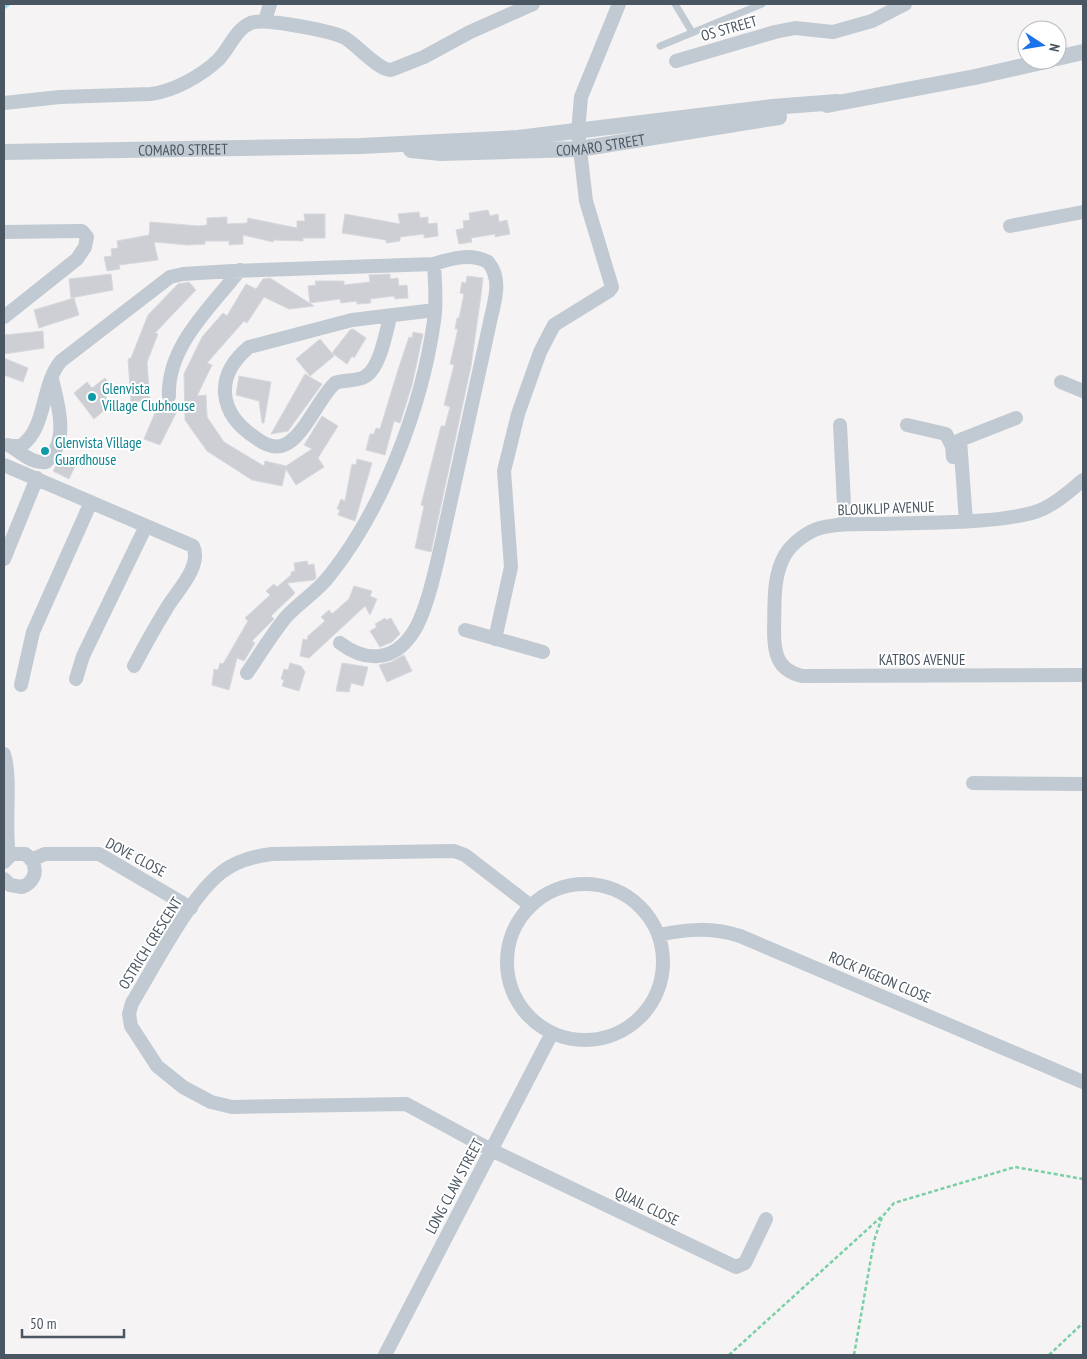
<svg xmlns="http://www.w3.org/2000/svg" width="1087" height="1359" viewBox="0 0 1087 1359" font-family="'PT Sans Narrow',sans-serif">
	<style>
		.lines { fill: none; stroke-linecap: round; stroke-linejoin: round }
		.stream { stroke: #90daee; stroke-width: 4.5 }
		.building { fill: #cdcfd5; stroke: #d7d9de }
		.path { stroke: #7ad0a6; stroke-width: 2.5; stroke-dasharray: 4 2.5; stroke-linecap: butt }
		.service { stroke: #c1cad2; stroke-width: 7 }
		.minor { stroke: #c1cad2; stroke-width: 14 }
		.tertiary { stroke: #c1cad2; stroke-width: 16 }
		.culture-dot { fill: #0f9aa8; stroke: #fff; stroke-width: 2 }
		.labels { text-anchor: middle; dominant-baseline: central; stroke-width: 4; stroke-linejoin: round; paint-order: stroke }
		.street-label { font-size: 15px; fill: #4a5661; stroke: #fff }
		.culture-label { font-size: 15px; fill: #0d838f; stroke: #fff; text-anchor: start }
	</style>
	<rect width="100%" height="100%" fill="#f5f3f3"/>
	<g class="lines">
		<path class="stream" d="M4 7 8 4"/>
	</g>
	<path class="building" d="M488 210 490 216 498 214 499 222 507 220 510 234 495 237V234L471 238 472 242 459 244 456 230 464 228 463 221 470 220 469 213Z
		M419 212 420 218 428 217V224L437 223 438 236 424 238V234L400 237V241L386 243V240L342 233 345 214 400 224 398 214Z
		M304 214H325V238H303V241L274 240 273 242 243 235V244L229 245V241H205V244L188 245 154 242 158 260 119 265 120 269 107 271 104 257 112 256 111 249 118 248 117 241 149 235 150 222 199 226 207 225V218L227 217V224L247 223 248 218 297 228V221H305Z
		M111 274 113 290 71 298 69 279Z
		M390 274V279L398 278 399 286 407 285 408 298 395 299 394 296 370 299 371 303 357 304V301L341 303 340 299 310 303 308 286 316 285 315 281H344V285L370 282 369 275Z
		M467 276 483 278 481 295 471 366 431 552 415 548 424 506 421 505 441 426H445L450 407 444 405 454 365 450 364 458 329H455L457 318H459L464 294 460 293 462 282 466 283Z
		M270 278 314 306 289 309 264 297 247 323 244 321 207 363 212 365 197 396 206 395 207 417 224 442 264 466 265 461 286 466 312 449 304 445 322 416 338 426 318 458 324 467 296 485 286 469 282 486 252 480 207 451 185 420 184 374 202 337 223 313 227 316 246 284 256 289 263 279Z
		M189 282 196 290 155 333 158 334 147 362 150 401 131 402 128 359 131 358 148 315 178 284Z
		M74 298 79 315 39 328 34 310Z
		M353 329 366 338 354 358 352 356 347 364 332 353 350 330Z
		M43 331 44 348 4 354V335Z
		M413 332 423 334 412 385 400 423 394 421 385 455 366 450 370 434H374L376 428 380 429 398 370 409 337 412 338Z
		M320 339 334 356 310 376 296 359Z
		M4 358 28 368 23 382 4 375Z
		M305 374 322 384 320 387 288 431 271 434Z
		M239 376 271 382 264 423H262L259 401 236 395Z
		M105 378 112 387 104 394 109 401 104 404 107 408 94 419 74 393 87 382 92 388Z
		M160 401 178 409 160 445 144 439Z
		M61 458 76 464 69 479 53 471Z
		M357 459 372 463 355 521 338 515 340 510 337 509 341 499 345 501 352 464 356 465Z
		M307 561 308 565 314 564 316 578 314 580 287 583 295 593 271 616 274 619 252 641 255 643 244 661 237 658 229 690 212 685 214 669 218 670 220 663 223 664 248 621 245 618 270 595 266 591 274 584 277 587 291 575V572L295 571 294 563Z
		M354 586 372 591 370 596 377 599 370 615 365 606 309 658 300 656 303 639 307 640 308 636 325 621 321 617 329 610 332 614 349 599Z
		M385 618 386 620 391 618 400 634 392 642 380 647 370 631 377 627 375 624Z
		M404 655 412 671 387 682 379 665 391 662Z
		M290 663 301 666 305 672 299 691 282 686 284 680 281 679 284 669 288 670Z
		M342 663 368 667 363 686 351 683 349 692 336 691Z"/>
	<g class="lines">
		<path class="path" d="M729 1355 881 1217
			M854 1355 874 1241 882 1217 894 1203 1015 1167 1083 1179
			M1049 1355 1083 1323"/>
		<path class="service" d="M675 4 692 32
			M660 46 762 4"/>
		<path class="minor" d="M265 21 270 4
			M676 61 775 32 795 28 833 32 872 21 905 4
			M4 103 60 97 151 94C174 91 201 76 218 60 229 49 238 24 255 22 268 19 333 31 345 38 357 45 378 70 391 70L424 57 470 32 533 4
			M1010 226 1083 212
			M4 232 77 231H82L87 237 85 247 77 259 4 317
			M390 317C386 333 380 367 366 376 358 382 344 379 335 383 318 399 304 437 284 445 274 449 264 444 256 438 219 414 213 377 249 347L352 320 435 310
			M1061 382 1083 391
			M169 396C167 346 211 307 240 270
			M840 425 845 524
			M907 425 946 434 952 446 953 457
			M8 445C20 451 31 464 46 462 70 441 58 405 52 379
			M11 446H21C47 428 41 384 61 361L170 277 183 274 232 271 434 264C452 258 471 253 488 262 503 280 494 302 490 322 476 387 461 453 447 518 440 548 429 610 412 634 393 662 365 662 340 643
			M4 465 193 546C203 567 174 594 165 611 154 629 144 647 134 666
			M1083 480C1069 492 1051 508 1032 513 988 524 931 522 885 524 863 524 841 523 820 528 807 532 792 543 785 555 772 577 775 606 774 630 774 653 777 670 802 676L1083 675
			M966 521 960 440 1016 418
			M4 559 37 478
			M465 630 543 652
			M495 639 511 567 504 471 518 414 540 352 554 325 609 291 612 287 586 201 578 132 581 97 619 4
			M247 673C260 654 272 634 286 617 300 602 318 591 330 575 384 507 422 406 434 321 437 302 435 283 434 264
			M76 679 83 656 146 526
			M21 685 33 632 91 502
			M4 754C12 780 4 825 9 856
			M973 783 1083 784
			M31 860 45 854H99L191 908
			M4 862 12 854H25C39 863 38 881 22 887L10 885 4 879
			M507 962a78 78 0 1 1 156 0a78 78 0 1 1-156 0Z
			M531 906 465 855 454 851 272 854C255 856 236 861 222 872 190 896 154 967 132 1003L129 1014 131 1026 157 1066 183 1087 211 1102 232 1107 406 1104 491 1150 736 1267 745 1263 766 1219
			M659 935C687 929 711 927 740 936L1083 1082
			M385 1355 552 1033"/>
		<g class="tertiary">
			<path d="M1057 58 1083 52"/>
			<path d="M827 105 975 77 1050 60"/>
			<path id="s1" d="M411 150 441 153 579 149 779 117"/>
			<path id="s2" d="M4 152 361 146 518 138 772 107 837 102"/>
		</g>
	</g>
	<g class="culture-dot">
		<circle cx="92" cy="397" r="5"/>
		<circle cx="45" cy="451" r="5"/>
	</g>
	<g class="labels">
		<g class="street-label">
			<text transform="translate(729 28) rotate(-16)">OS STREET</text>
			<text stroke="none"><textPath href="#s1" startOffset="190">COMARO STREET</textPath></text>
			<text stroke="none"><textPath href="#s2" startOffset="179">COMARO STREET</textPath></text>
			<text transform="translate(886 508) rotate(-2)">BLOUKLIP AVENUE</text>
			<text x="922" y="659">KATBOS AVENUE</text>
			<text transform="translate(136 857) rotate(28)">DOVE CLOSE</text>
			<text transform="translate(150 943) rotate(-58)">OSTRICH CRESCENT</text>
			<text transform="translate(880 977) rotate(23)">ROCK PIGEON CLOSE</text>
			<text transform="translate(454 1186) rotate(-62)">LONG CLAW STREET</text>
			<text transform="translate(647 1206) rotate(26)">QUAIL CLOSE</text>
		</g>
		<g class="culture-label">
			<text x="102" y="388">Glenvista<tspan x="102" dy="17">Village Clubhouse</tspan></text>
			<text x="55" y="442">Glenvista Village<tspan x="55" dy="17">Guardhouse</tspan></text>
		</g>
	</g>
	<rect width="1087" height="1359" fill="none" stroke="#4a5661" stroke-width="10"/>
	<g transform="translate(1042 45) rotate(102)"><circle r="24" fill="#ffffff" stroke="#b7bbc0"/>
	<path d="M0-4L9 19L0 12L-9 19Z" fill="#1a73e8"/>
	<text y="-8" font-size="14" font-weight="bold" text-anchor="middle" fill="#4a5661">N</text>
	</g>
	<path d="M22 1329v8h102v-8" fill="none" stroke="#4a5661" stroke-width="2.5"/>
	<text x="30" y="1329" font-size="15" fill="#4a5661" stroke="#ffffff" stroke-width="4" paint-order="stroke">50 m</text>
</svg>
